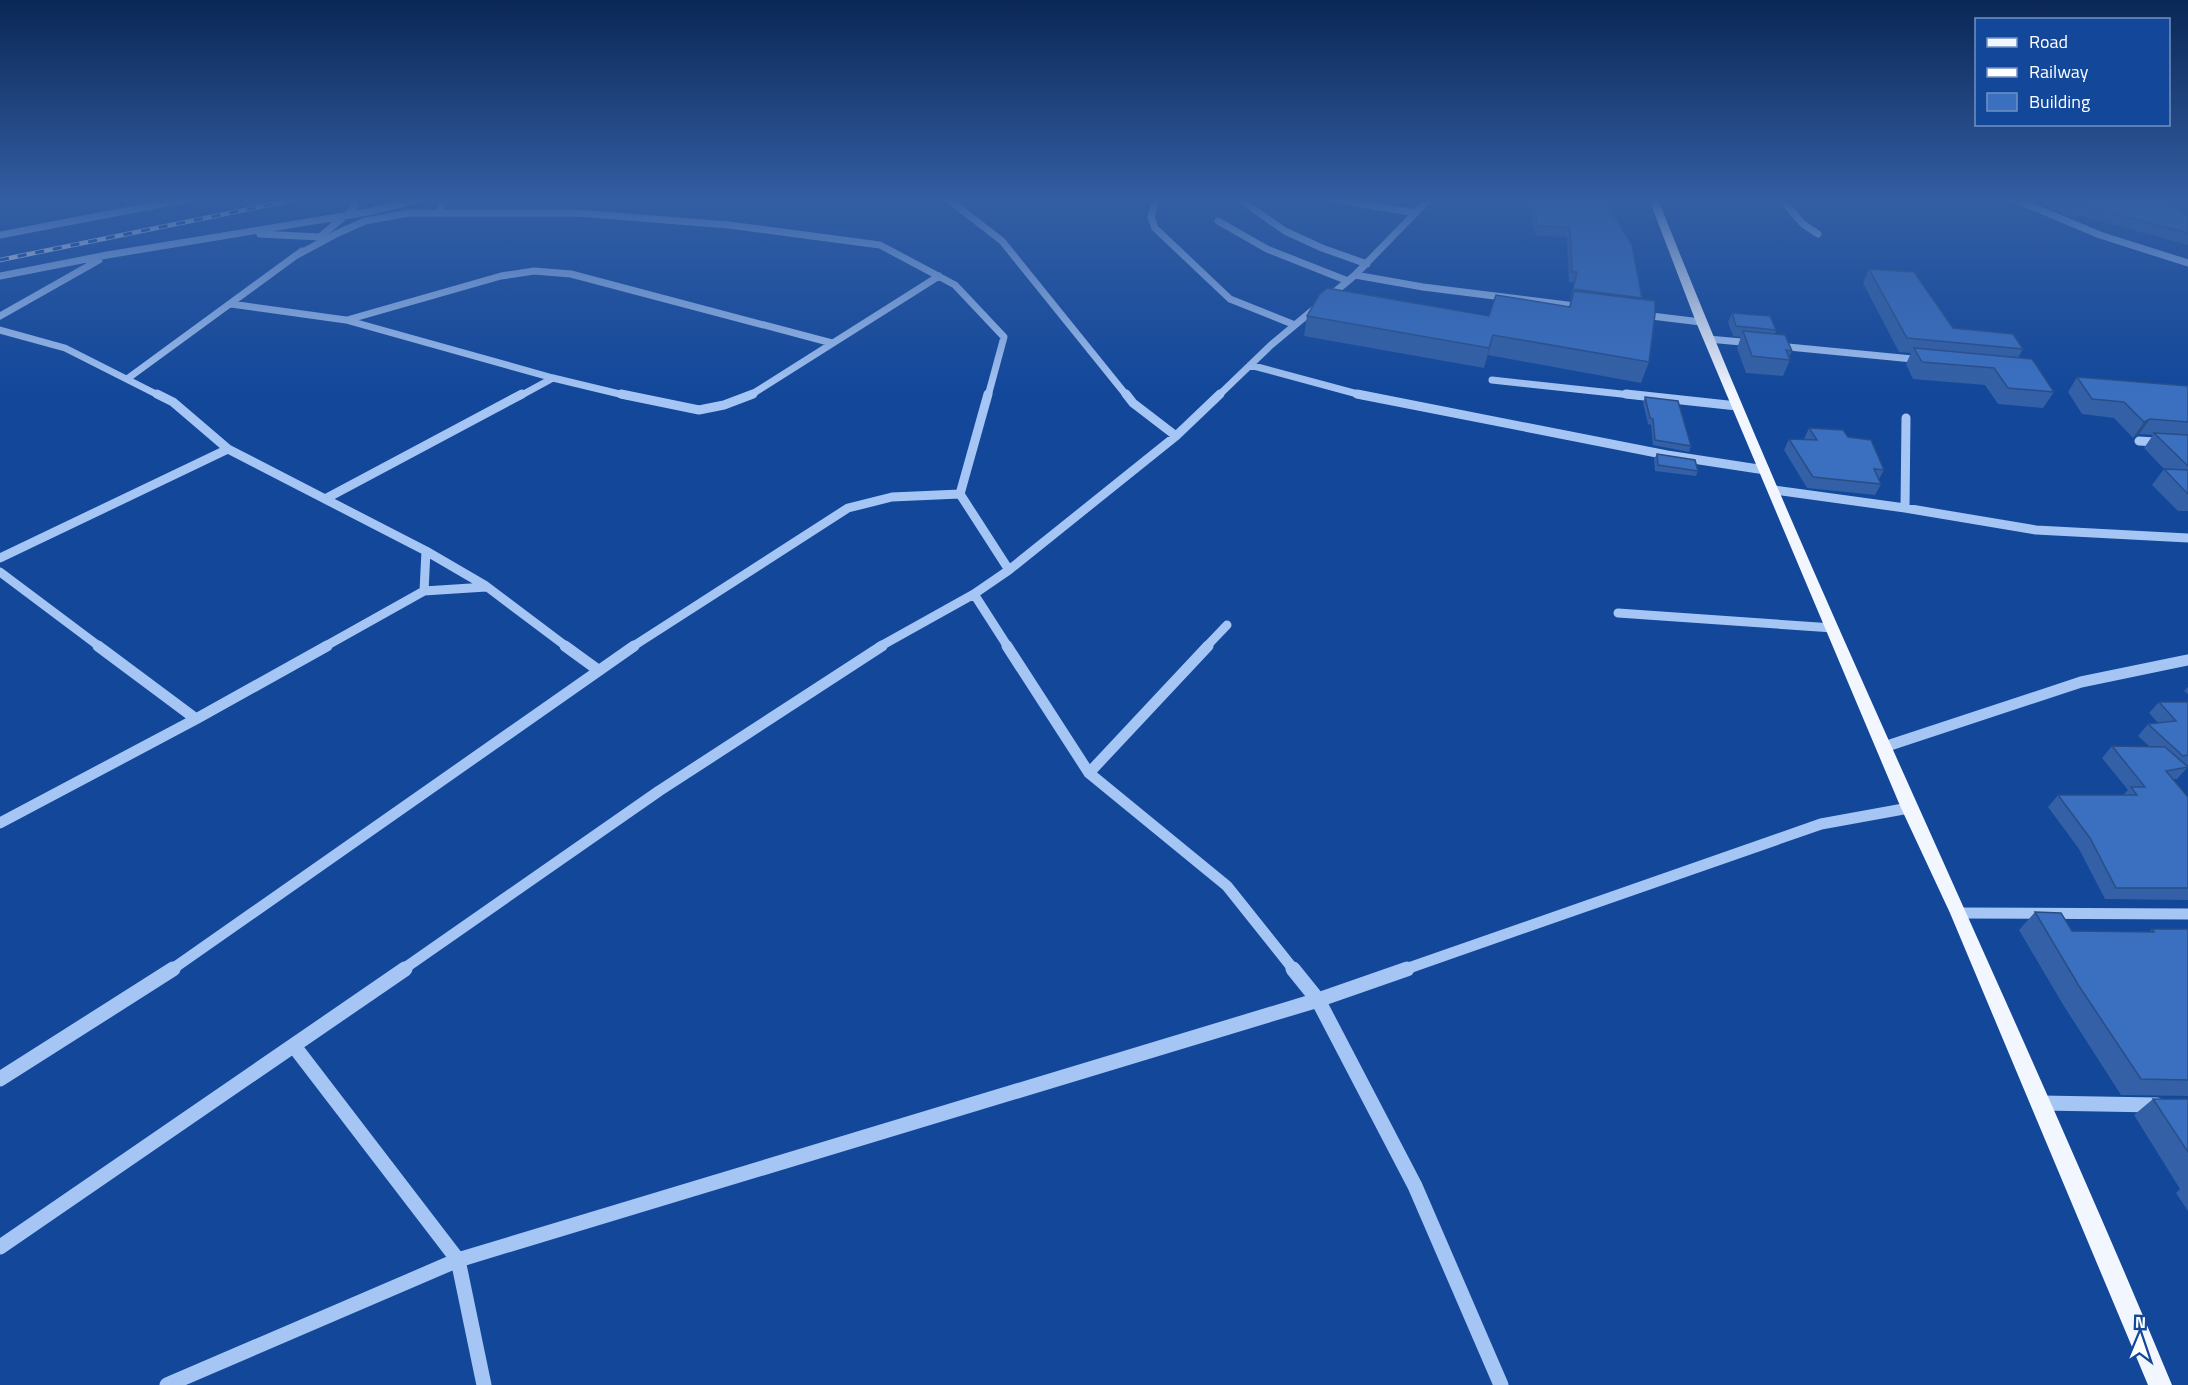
<svg xmlns="http://www.w3.org/2000/svg" width="2188" height="1385" viewBox="0 0 2188 1385" font-family="'Titillium Web',sans-serif">
	<style>
		.lines { fill: none; stroke-linecap: round; stroke-linejoin: round }
		.minor-far3 { stroke: #a5c5f4; stroke-width: 7 }
		.minor-far2 { stroke: #a5c5f4; stroke-width: 9 }
		.minor-far1 { stroke: #a5c5f4; stroke-width: 11 }
		.minor { stroke: #a5c5f4; stroke-width: 15 }
		.major { fill: #f2f6ff; fill-rule: evenodd }
		.rail-casing { stroke: #fff; stroke-width: 4.5 }
		.rail { stroke: #12479a; stroke-width: 3; stroke-dasharray: 9; stroke-linecap: butt }
		.wall { fill: #3360a6 }
		.shaded-wall { fill: #294e87 }
		.building { fill: #3b70c1; stroke: #294e87; stroke-width: 1.5 }
	</style>
	<rect width="100%" height="100%" fill="#12479a"/>
	<g class="lines">
		<path class="minor-far3" d="M948 199 1002 241 1127 396
			M1156 199 1151 217 1155 228 1230 299 1295 325
			M1332 199 1416 213
			M1781 199 1803 224 1818 234
			M2014 199 2100 235 2188 263
			M1245 203 1285 231 1322 248 1367 264
			M441 213V205L446 199
			M1218 221 1267 249 1348 281
			M260 234 320 237
			M0 235 187 199
			M321 236 352 210 355 206 352 199
			M297 255 338 233 365 221 409 213H578L729 225 880 245 955 285 1004 337 988 396
			M1355 275 1423 287 1583 307
			M0 276 107 255 368 212 422 199
			M231 304 346 320 553 378 628 396
			M1643 315 1701 322
			M0 316 99 260
			M347 320 501 276 534 271 571 274 832 343
			M0 330 65 348 160 396
			M1708 339 1753 343
			M1777 346 1923 360
			M1250 365 1365 396
			M127 379 302 251
			M1492 380 1640 396
			M520 396 553 378
			M749 396 939 276
			M1218 396 1271 345 1355 275 1429 199"/>
		<path class="minor-far2" d="M157 394 173 402 228 449 426 551 486 586 567 647
			M621 394 699 410 724 405 753 394
			M988 394 960 494 1009 570
			M1126 394 1133 403 1176 436
			M1357 394 1667 455 1765 470
			M1626 394 1737 406
			M2139 441 2188 444
			M1774 490 1905 508 2036 530 2188 538
			M325 499 522 394
			M1905 508 1906 418
			M0 558 228 449
			M0 572 100 647
			M424 591 426 551
			M974 594 1008 647
			M1618 613 1833 628
			M324 647 424 591 486 587
			M632 647 848 508 892 497 960 494
			M879 647 974 594 1009 570 1176 436 1220 394
			M1206 647 1227 625"/>
		<path class="minor-far1" d="M98 646 196 719 327 646
			M565 646 598 670
			M1007 646 1089 773 1227 886 1294 970
			M1884 747 2081 682 2188 660
			M1089 773 1208 646
			M0 823 196 719
			M1959 913 2188 914
			M171 970 634 646
			M402 970 659 791 882 646
			M1403 970 1821 824 1909 808"/>
		<path class="minor" d="M1293 969 1318 1000 1415 1186 1501 1385
			M294 1046 458 1260 484 1385
			M0 1079 173 969
			M2041 1103 2157 1105
			M0 1247 405 969
			M167 1385 458 1260 1318 1000 1407 969"/>
		<path class="major" d="M1649 199H1658C1816 600 2007 987 2172 1385H2148L1950 913 1901 808 1696 322Z"/>
		<g class="rail-casing">
			<path id="rail" d="M0 260 298 199"/>
		</g>
		<use href="#rail" class="rail"/>
	</g>
	<path class="wall" d="M1526 199H1604L1642 298 1649 362 1641 383 1488 355 1484 368 1304 336 1307 316H1489L1569 307 1574 282H1569L1567 237 1536 236Z
		M2051 199H2163L2188 215V245L2078 215 2077 217 2068 215 2048 207Z
		M1869 269 1953 328 2023 349 2018 358 2054 392 2043 408 1998 404 1985 385 1913 379 1906 364 1911 353 1899 352 1863 283Z
		M1732 313 1776 330 1775 334 1792 351 1789 357 1790 360 1783 376 1746 373 1737 348 1741 337 1733 336 1728 322Z
		M2077 377 2188 386V511H2178L2152 485 2164 469 2144 448 2153 435 2139 434 2133 438 2114 418 2082 414 2068 392Z
		M1645 397 1691 446 1689 452 1653 445 1651 425 1648 424 1643 403Z
		M1809 428 1848 437 1884 470 1879 479 1881 484 1875 495 1807 488 1784 450 1789 439H1804Z
		M1657 454 1698 471 1696 476 1655 471 1654 459Z
		M2188 687V694L2184 691Z
		M2159 702H2188V765H2186L2188 767 2177 779H2173L2188 797V900L2105 899 2079 849 2048 807 2058 795H2123L2128 790 2102 758 2112 746 2150 747 2138 736 2148 724 2158 723 2149 713Z
		M2035 912 2072 931 2149 932 2152 929H2188V1096L2121 1095 2062 1003 2019 930Z
		M2153 1099H2188V1211L2176 1193 2180 1189 2134 1115Z"/>
	<path class="shaded-wall" d="M1493 335 1488 355 1484 368 1489 348Z
		M2150 419 2139 434 2133 438 2144 422Z"/>
	<path class="building" d="M1531 199H1604L1632 245 1642 298 1573 289 1577 272H1572L1570 227 1538 226Z
		M2059 199H2163L2188 215V233L2083 205 2082 207 2073 205Z
		M1869 269 1914 272 1953 328 2013 334 2023 349 1907 338Z
		M1327 288 1489 316 1496 295 1570 307 1574 291 1655 301V314L1649 362 1493 335 1489 348 1307 316 1319 295Z
		M1732 313 1770 316 1776 330 1736 326Z
		M1743 331 1785 335 1792 351 1786 350 1790 360 1752 356Z
		M1914 348 2032 359 2054 392 2008 388 1994 368 1922 362Z
		M2077 377 2188 386V422L2150 419 2144 422 2124 402 2092 399Z
		M1645 397 1678 401 1691 446 1655 440 1653 419 1650 418Z
		M1809 428 1843 430 1848 437 1871 440 1884 470 1874 469 1881 484 1813 477 1789 439 1817 440Z
		M2154 433 2188 435V466Z
		M1657 454 1695 460 1698 471 1658 465Z
		M2164 469 2188 470V494Z
		M2159 702H2188V755L2183 756 2148 724 2176 721Z
		M2112 746 2165 747 2188 767 2166 771 2188 797V888H2116L2090 838 2058 795H2137L2131 787H2145Z
		M2035 912 2061 913 2072 931 2154 932 2152 929H2188V1080L2141 1079 2079 986Z
		M2153 1099H2188V1152Z"/>
	<linearGradient id="sky" x2="0" y2="1"><stop stop-color="#0a2755"/><stop offset="0.51" stop-color="#335ea3"/><stop offset="1" stop-color="#335ea3" stop-opacity="0"/></linearGradient>
	<rect width="2188" height="393" fill="url(#sky)"/>
	<rect x="1975" y="18" width="195" height="108" fill="#12479a" stroke="#7191c2" stroke-width="1.5"/>
	<rect x="1987" y="38" width="30" height="9" fill="#f2f6ff" stroke="#7191c2" stroke-width="1.5"/>
	<text x="2029" y="48" font-size="18" fill="#ffffff">Road</text>
	<rect x="1987" y="68" width="30" height="9" fill="#ffffff" stroke="#7191c2" stroke-width="1.5"/>
	<text x="2029" y="78" font-size="18" fill="#ffffff">Railway</text>
	<rect x="1987" y="93" width="30" height="18" fill="#3b70c1" stroke="#7191c2" stroke-width="1.5"/>
	<text x="2029" y="108" font-size="18" fill="#ffffff">Building</text>
	<g transform="translate(2140 1337) rotate(2)" stroke="#12479a" stroke-width="4.5" paint-order="stroke">
	<path d="M0-4.5L10 22L0 15L-10 22Z" fill="#ffffff"/>
	<text y="-9" font-size="16" font-weight="bold" text-anchor="middle" fill="#ffffff">N</text>
	</g>
</svg>
